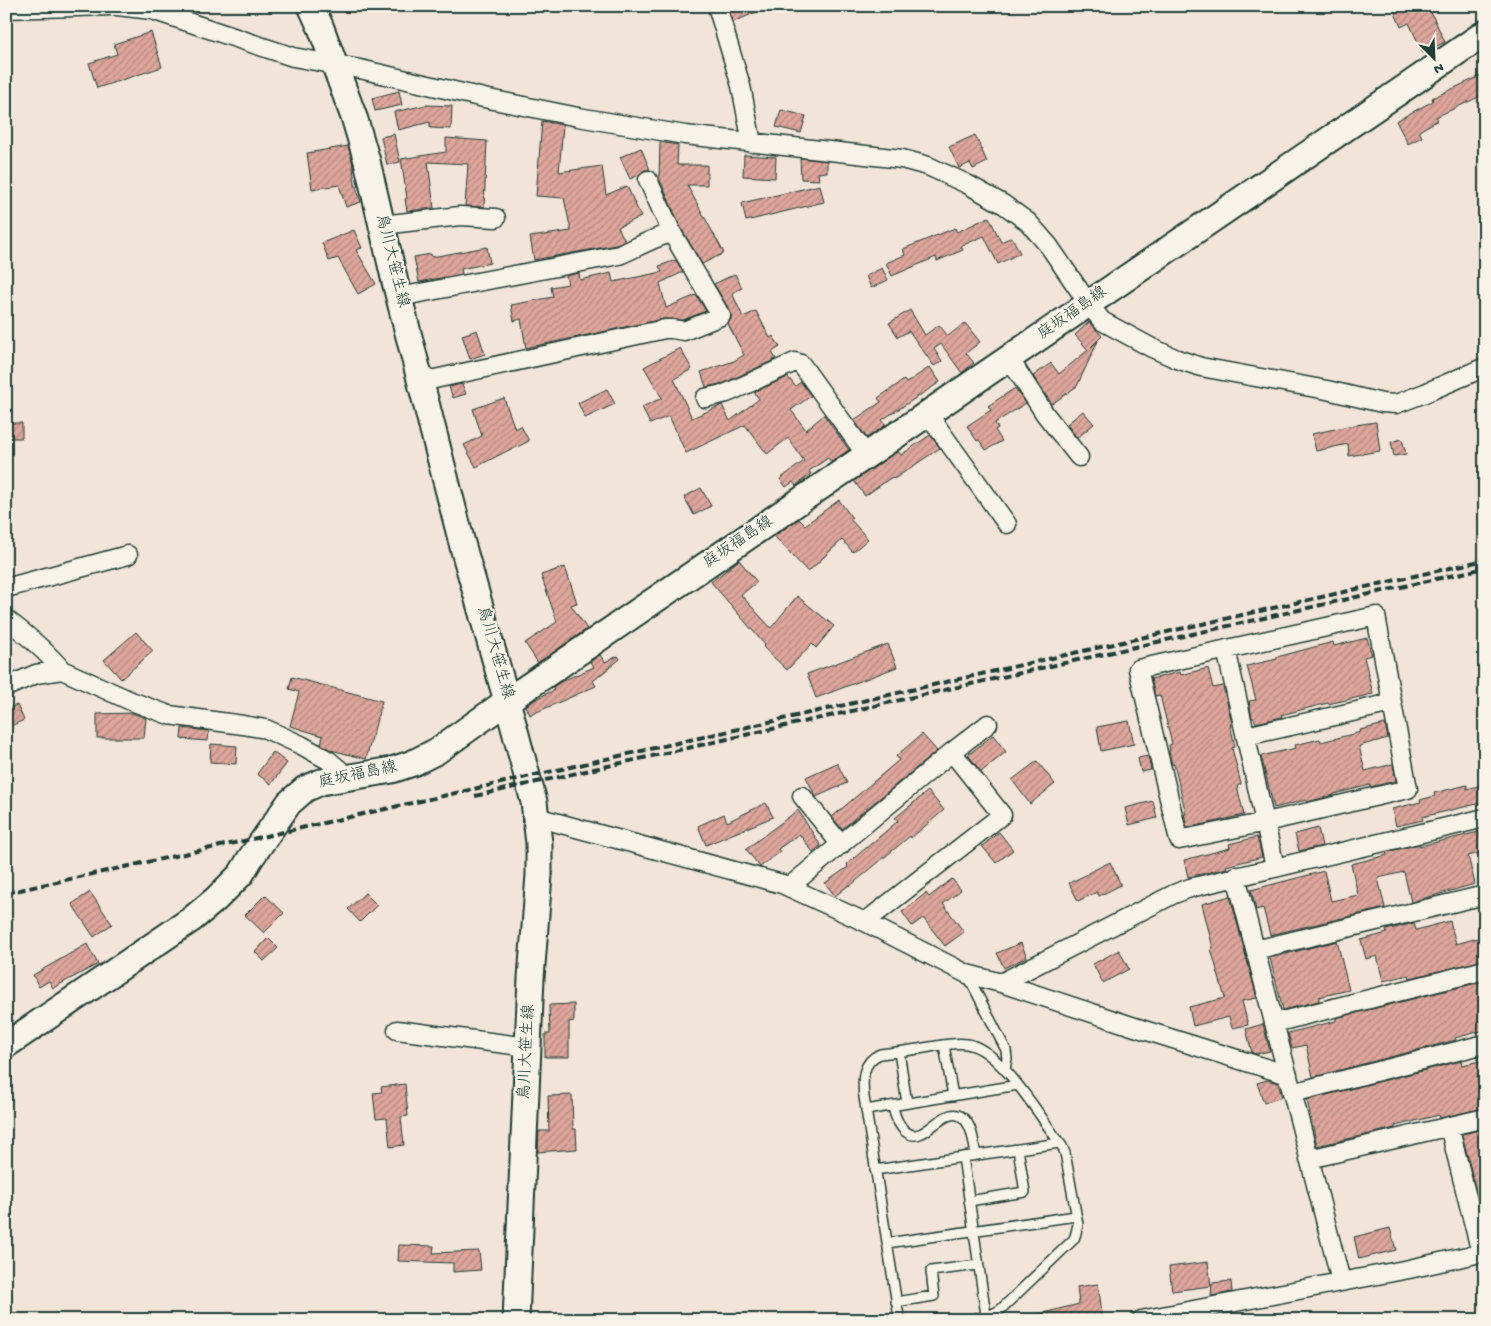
<svg xmlns="http://www.w3.org/2000/svg" width="1491" height="1326" viewBox="0 0 1491 1326" font-family="'Gochi Hand','Klee One',sans-serif">
	<style>
		.building { fill: url(#building-hatch); stroke: #1f3d34 }
		.lines { fill: none; stroke-linecap: round; stroke-linejoin: round }
		.lane-casing { stroke: #1f3d34; stroke-width: 12 }
		.street-casing { stroke: #1f3d34; stroke-width: 21 }
		.secondary-casing { stroke: #1f3d34; stroke-width: 29 }
		.lane { stroke: #f7f3e8; stroke-width: 9 }
		.street { stroke: #f7f3e8; stroke-width: 18 }
		.secondary { stroke: #f7f3e8; stroke-width: 25 }
		.rail { stroke: #1f3d34; stroke-width: 4; stroke-dasharray: 8 4; stroke-linecap: butt }
		.labels { text-anchor: middle; dominant-baseline: central; stroke-width: 4.5; stroke-linejoin: round; paint-order: stroke }
		.street-label { font-size: 16px; fill: #1f3d34; stroke: #f7f3e8 }
	</style>
	<defs>
		<pattern id="building-hatch" width="6" height="6" patternUnits="userSpaceOnUse" patternTransform="scale(1.25)"><rect width="6" height="6" fill="#dfa69c"/><path d="M-1 1l2-2M0 6l6-6M5 7l2-2" fill="none" stroke="#b48880"/></pattern>
	</defs>
	<rect width="100%" height="100%" fill="#f2e4d9"/>
	<filter id="ink" filterUnits="userSpaceOnUse"><feTurbulence type="fractalNoise" baseFrequency=".02" numOctaves="2"/><feDisplacementMap in="SourceGraphic" scale="10" xChannelSelector="R" yChannelSelector="G"/><feConvolveMatrix kernelMatrix="1 2 1 2 8 2 1 2 1" color-interpolation-filters="sRGB"/></filter>
	<g filter="url(#ink)">
		<path class="building" d="M728 6H771L733 22Z
			M1392 6H1428L1445 42 1423 53 1409 23 1401 27Z
			M151 32 162 67 97 88 89 63 117 54 114 44Z
			M1485 74V94L1436 117 1438 120 1419 131 1422 137 1408 144 1396 121 1433 101 1432 98Z
			M399 91 402 105 375 111 372 98Z
			M426 105 452 106 451 129 430 128V122L398 130 394 112Z
			M781 110 806 116 801 133 776 127Z
			M542 121 563 125 559 172 602 166 606 195 627 186 641 217 618 227 625 241 616 245 534 260 530 237 571 231 564 198 536 196Z
			M394 134 400 162 387 165 381 137Z
			M975 135 987 162 973 169 970 163 959 168 949 147Z
			M446 138 487 141 484 207 465 206 468 164 428 162 434 208 407 211 405 199 407 198 401 159 446 152Z
			M660 142 678 145 677 165H707V185H687L724 253 702 264 681 228 659 178Z
			M348 146 352 160 355 184 361 202 346 207 339 185 312 189 307 153Z
			M641 148 650 170H644L639 175 630 179 620 157Z
			M744 155 776 157 775 178 743 176Z
			M800 158 827 161V172L818 173 819 180 801 179Z
			M820 185 824 202 746 221 742 203Z
			M989 217 1001 242 1012 237 1020 253 998 264 984 236 961 246 963 250 937 261 936 257 892 276 886 263 905 255 903 249 955 228 957 232Z
			M354 230 362 248 356 250 376 284 358 294 338 258 329 261 322 243Z
			M487 247 490 263 461 269 462 274 419 282 414 257 431 254 432 257Z
			M676 260 683 272 660 283 666 308 696 295 706 311 683 320 663 319 526 348 521 319 514 321 511 305 553 297 551 287 568 284 566 276 579 273 580 280 611 273 613 282 662 272 659 266Z
			M882 268 888 280 871 288 866 276Z
			M735 274 742 288 732 293 743 317 756 311 770 338 773 336 780 347 772 352 776 359 724 383 706 387 701 372 734 361 744 355 728 324 732 317 730 311 714 284Z
			M910 310 925 335 939 325 948 336 965 323 980 342 966 353 974 363 962 373 941 344 934 349 942 361 934 366 909 331 898 337 889 323Z
			M1089 322 1102 336 1091 347 1098 341 1077 386 1052 404 1033 376 1051 363 1059 374 1088 350 1075 335Z
			M477 330 485 354 470 359 462 335Z
			M680 348 692 369 674 379 692 418 722 405 730 421 759 399 754 392 788 377 795 386 801 382 811 396 791 410 806 430 824 415 849 450 831 462 828 458 809 471 811 474 796 486 793 482 786 487 780 479 804 461 788 438 767 454 745 425 686 453 669 416 650 424 642 407 662 398 644 367Z
			M930 367 940 382 882 420 886 425 867 438 854 420 881 402 878 398 904 380 906 383Z
			M462 384 466 394 453 398 449 387Z
			M1015 388 1026 403 995 423 998 428 995 430 1002 441 986 450 979 440 977 441 967 426 991 410 988 406Z
			M607 389 615 404 585 418 578 403Z
			M504 398 515 429 521 426 529 441 509 451V450L476 467 464 445 482 436 473 409Z
			M1083 411 1094 424 1077 438 1067 424Z
			M1376 422 1380 451 1349 456 1348 444 1316 451 1312 434 1348 426Z
			M6 423H22V438H6Z
			M930 435 940 448 894 479 892 477 865 496 854 481 898 451 901 455Z
			M1402 439 1406 454 1394 456 1391 442Z
			M701 488 711 506 694 515 684 497Z
			M839 500 852 518 850 519 868 539 853 552 842 540 808 572 774 536 799 519 805 525Z
			M739 560 757 582 741 595 771 628 797 596 834 626 816 648 812 644 787 670 763 647 765 645 711 582Z
			M565 567 577 603 571 605 587 629 538 663 525 643 557 622 541 575Z
			M136 632 153 651 121 679 104 660Z
			M1367 638 1372 655 1364 657 1373 694 1328 704V703L1281 715 1282 717 1256 723 1254 718H1252L1249 701 1256 700 1247 666 1277 659V657L1333 642 1334 646Z
			M888 644 897 667 816 698 807 674Z
			M600 655 605 662 618 656 620 659 593 681 596 686 530 715 526 706 538 698 554 690 553 687 562 681 594 667 590 662Z
			M1208 668 1213 688 1223 686 1232 723 1230 724 1235 747 1232 748 1241 784 1237 786 1244 815 1187 828 1184 814H1186L1174 764 1172 765 1169 751H1170L1169 745 1172 744 1160 695 1155 696 1151 679 1180 672 1181 675Z
			M292 677 382 701 366 759 331 750 321 744 323 736 290 726 299 692 289 689Z
			M17 705 24 720 6 728V709Z
			M132 713 146 718 144 738H97V714Z
			M1129 721 1134 744 1101 751 1097 727Z
			M1385 724 1388 738 1359 746 1365 771 1393 764 1396 781 1370 787V785L1334 794V795L1307 802 1306 800 1274 808 1261 756 1296 748 1295 745 1320 739 1321 742 1361 732 1360 730Z
			M182 728 209 731 208 741 181 739Z
			M922 734 937 751 842 829 832 817 899 760 896 756Z
			M993 735 1006 752 981 772 968 755Z
			M211 744 237 746 236 764 210 762Z
			M273 752 287 763 271 784 257 774Z
			M1148 756 1151 770 1141 772 1138 758Z
			M1037 761 1055 784 1030 804 1012 780Z
			M837 763 847 783 816 797 806 777Z
			M1485 784V802L1422 817 1423 820 1396 826 1392 809 1421 802 1420 800 1435 796 1434 793 1467 785V789Z
			M928 791 944 810 911 838 910 836 850 886 849 885 835 896 825 883 848 867 847 864 898 821 895 818Z
			M1153 801 1157 818 1129 825 1125 808Z
			M766 803 773 817 706 845 698 826 724 814 727 822Z
			M798 810 821 846 813 852 799 834 778 849 780 852 760 867 746 849Z
			M1318 828 1322 846 1299 851 1295 834Z
			M999 832 1013 850 996 863 982 846Z
			M1479 832 1484 852 1468 856 1475 884 1411 902 1404 872 1378 878 1385 908 1270 935 1263 908 1256 910 1251 890 1324 871 1331 901 1358 895 1351 864 1387 855 1386 852 1420 844V846Z
			M1257 837 1262 857 1226 866 1227 868 1188 877 1184 860 1230 848 1229 844Z
			M1110 862 1121 885 1099 896 1097 892 1078 901 1069 883 1088 874V873Z
			M952 879 961 890 943 904 964 932 945 946 923 918 912 926 902 912 926 893 929 897Z
			M90 892 112 924 94 937 72 904Z
			M365 893 377 905 360 922 348 909Z
			M265 895 284 913 264 933 245 915Z
			M1230 896 1257 998 1242 1001 1248 1025 1232 1028 1229 1017 1193 1026 1189 1007 1225 998 1211 949 1213 948 1202 904Z
			M1450 921 1456 944 1485 936V960L1410 978 1409 975 1383 981 1377 956 1366 959 1361 940 1387 933 1386 930 1414 923 1416 930Z
			M268 938 278 948 264 961 255 952Z
			M1337 941 1349 990 1319 997V1001L1283 1010 1270 958Z
			M1021 943 1027 957 1004 968 997 953Z
			M87 944 98 964 53 988 49 981 39 987 33 975Z
			M1119 950 1129 969 1103 983 1093 964Z
			M1485 981V1030L1455 1038 1456 1040 1313 1077 1306 1045 1292 1048 1288 1033 1336 1021V1018Z
			M574 1004V1021L569 1022V1057H545V1034H550L549 1005Z
			M1263 1024 1270 1051 1256 1054 1252 1053 1246 1029Z
			M1485 1060V1074L1477 1076 1484 1108 1440 1118 1439 1115 1395 1126V1128L1317 1146 1307 1100 1461 1061 1462 1065Z
			M1267 1080 1278 1083 1282 1097 1264 1103 1257 1083Z
			M405 1084 408 1116 401 1117 404 1145 390 1147 387 1118 376 1119 373 1093 382 1092 381 1087Z
			M572 1095 573 1129H576L577 1149 538 1152 539 1131H549L548 1096Z
			M1485 1129V1214L1482 1215 1462 1134Z
			M1390 1228 1396 1250 1359 1259 1354 1237Z
			M399 1245 434 1246 433 1253 479 1251 481 1270 453 1272V1263L398 1261Z
			M1208 1262 1211 1286 1172 1291 1169 1267Z
			M1231 1281 1232 1292 1211 1296 1212 1283Z
			M1098 1284 1103 1320H1036L1035 1315 1079 1304 1077 1287Z"/>
		<g class="lines">
			<g class="lane-casing">
				<path id="lane" d="M967 974 1006 1050 1007 1059 1005 1069
					M944 1045 953 1096
					M899 1052 907 1103
					M893 1106C895 1119 905 1142 922 1133 935 1127 952 1103 966 1121 973 1130 974 1145 976 1155
					M866 1110 1018 1085
					M963 1157 986 1315
					M875 1170 1059 1143
					M969 1201 1025 1192 1018 1149
					M887 1243 1076 1216
					M896 1302 934 1296 931 1271 978 1265
					M901 1320 898 1311 864 1097C862 1079 862 1062 880 1054 897 1052 913 1050 930 1047 942 1045 955 1042 967 1044 1001 1049 1041 1119 1062 1146L1065 1153 1078 1224 1076 1233 1074 1239 1000 1310 992 1314 968 1320"/>
			</g>
			<g class="street-casing">
				<path id="street" d="M117 6 152 10 293 57 360 69 484 98 578 117 685 135 902 159 928 166 967 184 1003 204 1028 222 1049 246 1088 303 1102 321 1152 348 1177 359 1201 367 1327 390 1382 403 1396 404 1425 393 1485 367
					M717 6 741 86 752 143
					M6 9 110 6
					M648 180 672 233
					M382 225 460 216 496 218
					M399 297 619 255C636 248 654 237 672 233L721 316 684 331 672 329H665L421 382
					M1009 358 1045 414 1079 457
					M705 398 727 393 745 385 795 362 801 364 867 456
					M928 414 1007 524
					M6 588 128 555
					M1376 616 1408 789 1266 822 1179 840 1138 669Z
					M6 619C27 635 46 651 62 670
					M1226 649 1275 867
					M6 687 36 674 62 670 131 701 169 715 243 725 266 729 301 745 328 760 347 776
					M1246 736 1392 703
					M802 796 841 845
					M536 817 782 884 865 922 967 974 1001 983 1141 1029 1288 1075
					M1236 876 1341 1281
					M789 887 952 752 988 724
					M865 922 1002 815 952 752
					M1255 950 1485 895
					M1001 983 1174 894 1190 888 1485 818
					M1274 1023 1485 970
					M397 1030 528 1047
					M1292 1093 1485 1044
					M1449 1126 1481 1253
					M1309 1159 1485 1118
					M1141 1320 1409 1269 1485 1252"/>
			</g>
			<g class="secondary-casing">
				<path id="secondary" d="M311 6 321 28 355 120 367 161 395 282 463 547 507 701 534 802 539 843V875L531 978 516 1320
					M6 1045 192 919 216 899 241 874 250 859 289 803 305 789 321 782 392 770 413 763 437 751 507 701 1485 33"/>
			</g>
			<use href="#lane" class="lane"/>
			<use href="#street" class="street"/>
			<use href="#secondary" class="secondary"/>
			<path class="rail" d="M475 796 1485 568
				M6 893 266 836 1485 560"/>
		</g>
	</g>
	<g class="labels">
		<g class="street-label">
			<text transform="translate(391 261) rotate(76)">鳥川大笹生線</text>
			<text transform="translate(1073 314) rotate(-35)">庭坂福島線</text>
			<text transform="translate(739 543) rotate(-34)">庭坂福島線</text>
			<text transform="translate(494 653) rotate(74)">鳥川大笹生線</text>
			<text transform="translate(358 776) rotate(-12)">庭坂福島線</text>
			<text transform="translate(528 1052) rotate(-87)">鳥川大笹生線</text>
		</g>
	</g>
	<rect width="1491" height="1326" fill="none" stroke="#f7f3e8" stroke-width="25"/>
	<rect x="12" y="12" width="1466" height="1301" fill="none" stroke="#1f3d34" stroke-width="2" filter="url(#ink)"/>
	<g transform="translate(1434 58) rotate(156)" stroke="#f7f3e8" stroke-width="4" paint-order="stroke">
	<path d="M0-4L9 19L0 12L-9 19Z" fill="#1f3d34"/>
	<text y="-8" font-size="14" font-weight="bold" text-anchor="middle" fill="#1f3d34">N</text>
	</g>
</svg>
